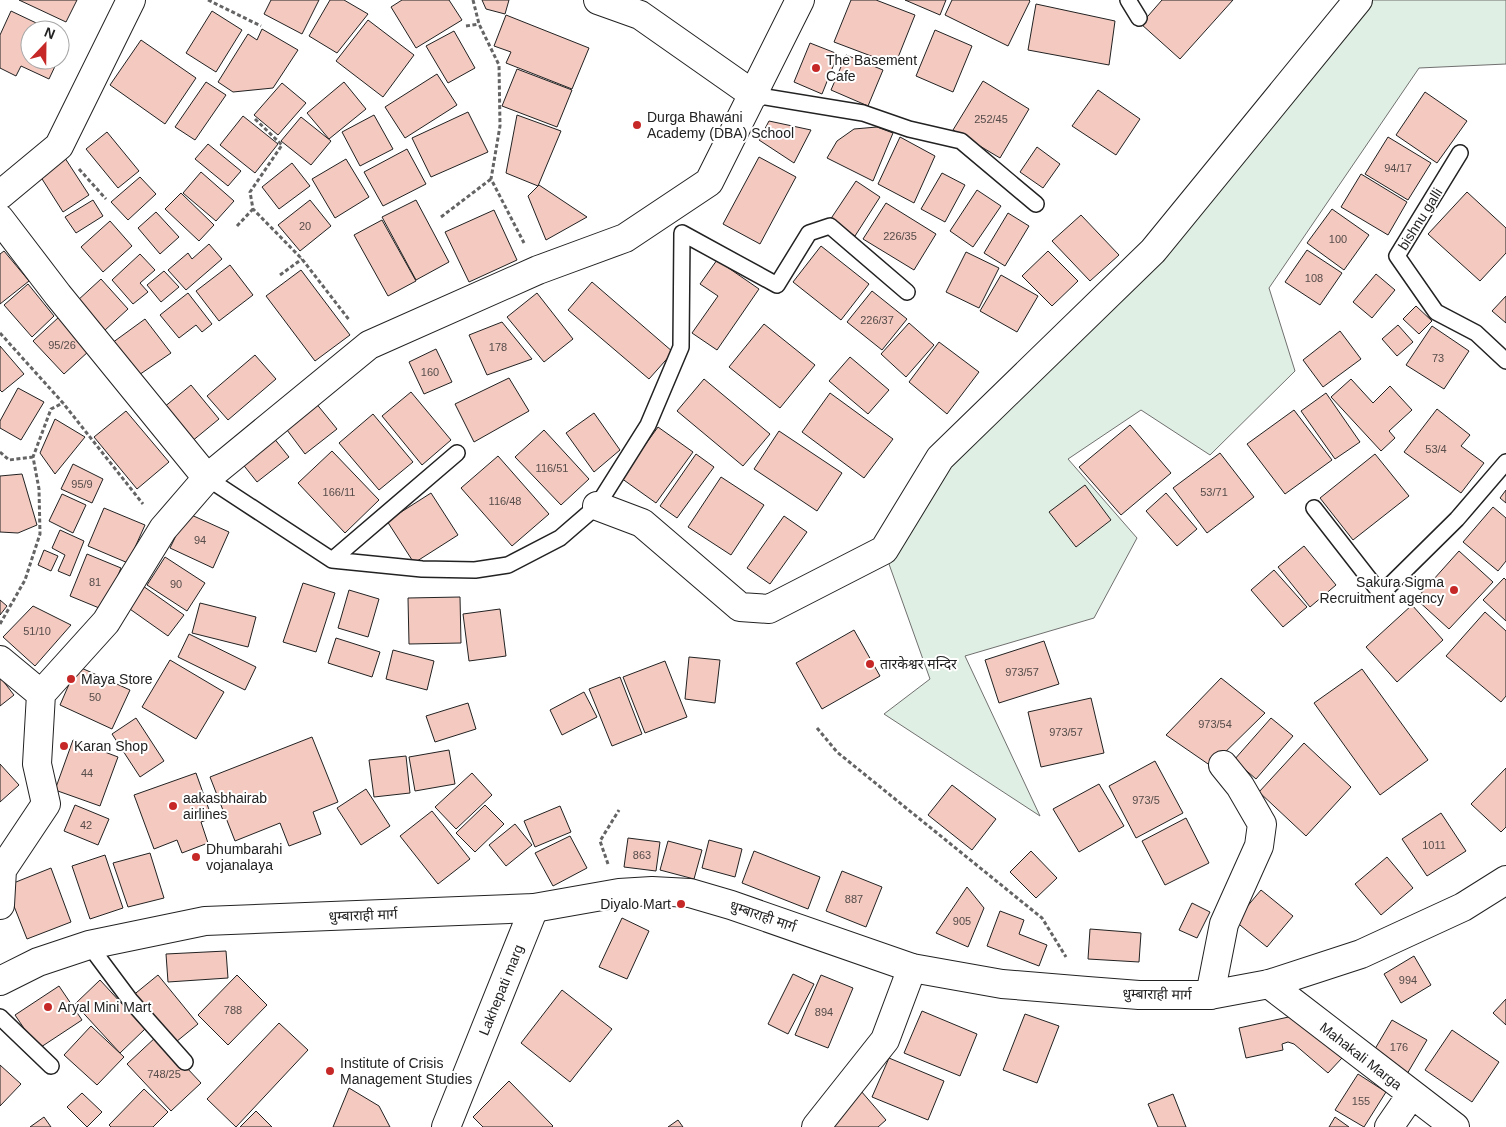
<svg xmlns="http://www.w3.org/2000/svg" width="1506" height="1127" viewBox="0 0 1506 1127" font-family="Helvetica,'Noto Sans Devanagari',sans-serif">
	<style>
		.green { fill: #e0efe3; stroke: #6f6f6f }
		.building { fill: #f3c9c0; stroke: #222 }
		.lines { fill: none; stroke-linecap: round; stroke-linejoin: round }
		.service-casing { stroke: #222; stroke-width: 18 }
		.minor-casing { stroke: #222; stroke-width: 30 }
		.secondary-casing { stroke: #222; stroke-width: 30 }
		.path { stroke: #646464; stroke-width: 3; stroke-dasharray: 4 2.5; stroke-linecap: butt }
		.service { stroke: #fff; stroke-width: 15 }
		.minor { stroke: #fff; stroke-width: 28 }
		.secondary { stroke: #fff; stroke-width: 28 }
		.poi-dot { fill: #c62828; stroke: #fff; stroke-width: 2 }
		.labels { text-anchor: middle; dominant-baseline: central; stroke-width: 4; stroke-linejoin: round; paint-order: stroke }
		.number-label { font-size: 11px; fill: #564c4a }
		.poi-label { font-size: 14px; fill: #222; stroke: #fff; text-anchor: start }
		.street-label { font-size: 14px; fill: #222; stroke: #fff }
	</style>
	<rect width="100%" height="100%" fill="#fff"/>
	<path class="green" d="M1368 0H1506V64L1419 68 1269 288 1295 371 1210 455 1141 410 1068 459 1137 538 1094 618 965 656 1040 816 884 714 930 679 884 550 932 470Z"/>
	<path class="building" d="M19 0H77L66 22Z
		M271 0H319L302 34 264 14Z
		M330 0H344L368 14 337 53 309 36Z
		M402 0H449L462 20 416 48 391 7Z
		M482 0H509L505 14 486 9Z
		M851 0H876L915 15 895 65 834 42Z
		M905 0H946L940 15Z
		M952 0H1029L1030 1 1008 46 945 15Z
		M1162 0H1233L1180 59 1141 24Z
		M1036 4 1115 21 1109 65 1028 50Z
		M11 11 51 30H30V60H58L49 79 21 66 16 76 0 68V35Z
		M212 11 242 30 216 72 186 53Z
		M506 15 589 48 572 89 506 63 511 52 494 46Z
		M368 20 414 55 383 97 336 61Z
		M262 29 298 50 273 88 233 92 218 82 248 34 257 40Z
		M935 30 972 46 953 92 916 76Z
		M454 31 475 68 448 83 426 46Z
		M141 40 196 78 165 124 110 85Z
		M810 43 838 54 822 94 794 82Z
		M846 55 883 70 868 106 831 90Z
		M517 69 572 90 557 127 502 106Z
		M437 74 457 105 405 138 385 107Z
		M983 81 1029 109 1000 158 953 130Z
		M206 82 226 95 195 140 175 127Z
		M344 82 366 109 329 139 307 113Z
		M282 83 306 103 278 135 254 115Z
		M1098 90 1140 119 1116 155 1072 126Z
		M1425 92 1467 121 1437 163 1396 135Z
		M468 112 488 152 431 177 412 138Z
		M374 115 393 149 360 166 342 132Z
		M517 115 561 131 538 186 506 173Z
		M243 116 278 144 255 173 220 145Z
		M301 117 331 141 311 165 281 141Z
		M769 121 811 130 794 163 759 140Z
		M877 127 893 133 873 181 827 158 837 141 854 129Z
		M107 132 139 171 118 188 86 149Z
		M900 137 935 156 914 203 878 184Z
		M1388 137 1431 163 1408 200 1365 174Z
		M208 144 241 171 228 186 195 159Z
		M1037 147 1060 164 1043 188 1020 172Z
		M407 149 426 184 383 206 364 172Z
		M63 155 89 195 63 212 37 171Z
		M759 157 796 177 760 244 723 224Z
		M346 159 369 197 335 218 312 179Z
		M292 163 310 186 279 209 262 187Z
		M201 172 234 201 216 221 183 193Z
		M942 173 965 185 945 222 921 209Z
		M1361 174 1407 202 1388 235 1341 207Z
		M140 177 156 194 128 220 111 202Z
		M856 181 880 197 855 236 830 220Z
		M539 185 587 217 546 240 528 196Z
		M977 190 1001 206 973 247 950 231Z
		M1467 192 1506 228V253L1480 281 1428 234Z
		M181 193 214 225 199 241 165 209Z
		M93 200 103 216 76 233 65 217Z
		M310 200 331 226 300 251 278 225Z
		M416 200 449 262 416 280 382 217Z
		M886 203 936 234 914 270 863 239Z
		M1332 209 1369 235 1344 270 1307 243Z
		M494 210 517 260 469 282 445 232Z
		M156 212 179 237 160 254 138 228Z
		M1008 213 1029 226 1005 266 984 253Z
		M1081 215 1119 255 1090 281 1052 241Z
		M382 220 416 281 388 296 354 235Z
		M110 221 132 246 103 272 81 247Z
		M209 244 222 259 186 290 168 270 188 253 192 259Z
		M821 246 869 284 841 320 793 282Z
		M1307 250 1342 273 1320 305 1285 282Z
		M4 251 29 281 0 304V254Z
		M1048 251 1078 281 1052 306 1022 276Z
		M966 252 999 268 979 308 946 292Z
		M140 254 155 270 140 283 148 292 133 304 112 280Z
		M717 260 759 289 717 350 692 333 718 296 700 284Z
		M230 265 253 295 219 321 196 291Z
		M301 270 350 335 315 361 266 296Z
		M164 271 179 287 161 302 147 285Z
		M1376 274 1395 290 1372 318 1353 302Z
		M1001 275 1038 296 1017 332 980 311Z
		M101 279 128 309 104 331 77 301Z
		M592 282 673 352 649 379 568 310Z
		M28 284 54 316 32 337 4 305Z
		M872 291 907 319 882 350 847 322Z
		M188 293 212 324 202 332 196 325 179 338 160 315Z
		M537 293 573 339 544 362 507 317Z
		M1506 296V323L1492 311Z
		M1416 306 1432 321 1419 334 1403 319Z
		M59 317 90 350 64 374 33 341Z
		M145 319 171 353 136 377 112 343Z
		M502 322 532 359 487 375 469 335Z
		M909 323 934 345 906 377 881 354Z
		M764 324 815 365 780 408 729 367Z
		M1398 325 1413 342 1397 356 1382 339Z
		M1432 326 1469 351 1444 389 1406 365Z
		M1340 331 1361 359 1323 387 1303 360Z
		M939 342 979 372 947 414 909 382Z
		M0 346 24 374 2 392 0 390Z
		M436 349 452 382 424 394 409 362Z
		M255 355 276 379 228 420 207 396Z
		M850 357 889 390 868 414 829 381Z
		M509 378 529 411 474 442 455 404Z
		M704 379 770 434 743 466 677 411Z
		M1351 379 1373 403 1390 386 1412 410 1389 431 1395 438 1381 451 1331 397Z
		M191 385 219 419 191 442 163 408Z
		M18 388 44 402 21 440 0 428V421Z
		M411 392 451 440 422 465 382 416Z
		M830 393 893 439 864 478 802 432Z
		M1326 393 1360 442 1335 459 1301 411Z
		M315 402 337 429 305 454 284 426Z
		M1437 409 1470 435 1461 446 1484 463 1461 493 1404 452Z
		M1294 410 1332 460 1285 494 1247 444Z
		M126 411 169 462 137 489 94 437Z
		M594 413 620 450 594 472 566 433Z
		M373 414 413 462 379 490 339 443Z
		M55 419 85 437 55 474 40 453Z
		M1130 425 1171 473 1121 515 1079 467Z
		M658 427 693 452 656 503 621 478Z
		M544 430 589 479 561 505 515 457Z
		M779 431 842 473 817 511 754 469Z
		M269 432 289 457 257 482 237 457Z
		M332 451 379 500 345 533 298 483Z
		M1220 453 1254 497 1207 533 1173 488Z
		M696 454 714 467 677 518 660 506Z
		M1375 454 1409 496 1353 540 1320 498Z
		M498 456 549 514 512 546 461 488Z
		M73 464 103 479 92 503 61 489Z
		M22 474 37 525 18 533 0 532V476Z
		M721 477 764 505 731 555 688 527Z
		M1085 485 1111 520 1076 547 1049 512Z
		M1506 490V503L1500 498Z
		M431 493 458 535 414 563 387 521Z
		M1166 493 1197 529 1177 546 1146 511Z
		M62 494 86 505 73 533 49 521Z
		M1493 507 1506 518V561L1498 571 1463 542Z
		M104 508 145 525 128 563 88 546Z
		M187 513 229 532 213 568 170 548Z
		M784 516 807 532 770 584 747 568Z
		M60 530 84 541 70 576 58 571 65 555 52 548Z
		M1304 546 1336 585 1310 607 1278 567Z
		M44 550 58 556 51 571 38 565Z
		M1459 551 1493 582 1449 629 1416 599Z
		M87 554 121 568 104 610 70 596Z
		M165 557 205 583 187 611 147 585Z
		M1274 570 1307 607 1283 627 1251 590Z
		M1504 578 1506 580V621L1483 600Z
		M303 583 335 593 316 652 283 642Z
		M143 586 184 615 168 636 127 607Z
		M349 590 379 599 368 637 338 628Z
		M460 597 461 643 409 644 408 598Z
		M0 600 7 606 0 615Z
		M200 603 256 617 248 647 192 633Z
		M1412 605 1443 640 1397 682 1366 647Z
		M33 606 71 625 35 666 3 637Z
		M500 609 506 656 469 661 463 614Z
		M1485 612 1506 631V696L1501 702 1446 656Z
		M854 630 880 676 822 709 796 663Z
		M189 634 256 667 245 690 178 657Z
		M336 638 380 652 372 677 328 663Z
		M1044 641 1059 684 999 703 985 660Z
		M393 650 434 661 427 690 386 679Z
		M689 657 720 660 715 703 685 699Z
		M170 660 224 692 196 739 142 707Z
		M665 661 687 717 645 733 623 677Z
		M77 666 130 690 112 729 60 705Z
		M1362 669 1428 760 1380 795 1314 703Z
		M0 677 14 695 0 706Z
		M620 677 642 734 612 746 589 689Z
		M1221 678 1265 713 1211 766 1166 735Z
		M584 692 597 717 562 735 550 710Z
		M1091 698 1104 753 1041 767 1028 712Z
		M468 703 476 729 435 742 426 716Z
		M136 718 164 761 140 777 112 734Z
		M1271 718 1293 736 1256 779 1234 760Z
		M312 737 338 802 313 812 321 834 289 846 280 823 235 841 210 777Z
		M73 740 118 757 100 806 55 790Z
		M1304 743 1351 787 1306 836 1259 792Z
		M449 750 455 784 415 791 409 757Z
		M406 756 410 793 374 797 369 760Z
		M1155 761 1183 813 1136 838 1109 786Z
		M0 764 19 785 0 802Z
		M1506 768V827L1501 832 1471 804Z
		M196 773 212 818 201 822 208 843 182 853 177 840 154 849 134 795Z
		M472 773 492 795 456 829 435 807Z
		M1099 784 1124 826 1079 852 1053 809Z
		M952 785 996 819 972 850 928 815Z
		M366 789 390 826 361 845 337 808Z
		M75 805 109 819 98 845 64 831Z
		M485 805 504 824 475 852 456 833Z
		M560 806 571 832 535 847 524 821Z
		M432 811 470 859 438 884 400 836Z
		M1441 813 1466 851 1427 876 1402 839Z
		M1186 818 1209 863 1165 885 1142 841Z
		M515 824 532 845 506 866 489 845Z
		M570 836 587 868 553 886 535 853Z
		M628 838 660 842 656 871 624 867Z
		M709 840 742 849 735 877 702 868Z
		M668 841 702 850 694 879 660 870Z
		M754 851 820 877 808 909 742 883Z
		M1031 851 1057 878 1036 898 1010 872Z
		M150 853 164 898 128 907 113 863Z
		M105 855 123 908 90 919 72 866Z
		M1387 857 1413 888 1381 915 1355 884Z
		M51 868 71 922 27 939 6 886Z
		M842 871 882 887 866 927 826 911Z
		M967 887 984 908 968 947 936 933Z
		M1261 890 1293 916 1267 947 1235 921Z
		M1192 903 1210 912 1197 938 1179 930Z
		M1000 911 1024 920 1019 934 1047 945 1039 966 987 946Z
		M622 918 649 931 627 979 599 967Z
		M1090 929 1141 933 1139 962 1088 959Z
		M226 951 228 978 168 982 166 954Z
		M1414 956 1431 985 1401 1003 1384 974Z
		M793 974 814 984 788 1034 768 1024Z
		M158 975 198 1024 171 1046 131 997Z
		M237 975 267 1005 228 1045 198 1015Z
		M821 975 853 988 828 1048 795 1035Z
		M100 980 145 1029 120 1053 75 1004Z
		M59 986 82 1020 38 1049 15 1015Z
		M562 990 612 1029 570 1082 521 1043Z
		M1506 999V1025L1493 1013Z
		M922 1011 977 1034 960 1076 904 1053Z
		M1025 1014 1059 1026 1037 1083 1003 1070Z
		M1293 1016 1342 1058 1328 1073 1294 1044 1288 1042 1282 1044 1283 1050 1246 1058 1239 1028Z
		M1392 1020 1427 1040 1407 1074 1372 1054Z
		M279 1023 308 1050 236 1127 207 1099Z
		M91 1026 124 1057 97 1085 64 1055Z
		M1452 1030 1499 1062 1472 1102 1425 1070Z
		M157 1036 201 1083 171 1111 127 1064Z
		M889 1058 944 1081 928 1120 872 1097Z
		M0 1065 21 1084 0 1106Z
		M1358 1074 1386 1092 1364 1127 1335 1110Z
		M509 1081 553 1126 552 1127H483L473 1117Z
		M349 1088 379 1106 390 1127H333Z
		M144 1089 168 1112 153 1127H111L109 1125Z
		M861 1091 886 1120 878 1127H821Z
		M82 1093 102 1112 87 1127 67 1107Z
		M1173 1094 1186 1127H1158L1148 1104Z
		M256 1111 272 1127H240Z
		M44 1117 51 1127H30Z
		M1335 1117 1349 1127H1329Z
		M678 1120 683 1127H668Z"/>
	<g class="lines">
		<g class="service-casing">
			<path id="service" d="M1128 0 1139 18
				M754 95 863 113 909 129 961 141 1036 204
				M1460 153 1397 256 1436 312 1476 333 1506 361
				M207 478 332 560 422 569 475 570 508 565 560 538 597 506 648 425 681 347 682 233 777 285 809 233 830 226 907 292
				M1314 508 1381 594 1457 519 1506 462
				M332 560 457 453
				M89 945 130 1000 185 1062
				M0 1017 51 1066"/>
		</g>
		<g class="minor-casing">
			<path id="minor" d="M598 0 640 15 754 95
				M0 195 59 146 131 0
				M0 219 58 295 207 478
				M597 506 642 523 740 607 769 609 884 550 940 458 1153 251 1358 0
				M0 660 41 694
				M0 905 2 870 46 804 37 764 41 694 106 622 163 529 207 478 369 345 538 270 625 238 709 182 800 0
				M1269 984 1455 1127
				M1210 995 1224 924 1259 846 1262 824 1240 786 1223 765
				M446 1127 534 908
				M816 1127 885 1040 912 968
				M1389 1127 1411 1095"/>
		</g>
		<g class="secondary-casing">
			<path id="secondary" d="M0 981 38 962 89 945 205 921 534 908 619 893 652 891 690 893 731 905 912 968 1002 984 1087 991 1139 995H1210L1269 984 1361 954 1463 907 1506 880"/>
		</g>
		<path class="path" d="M208 0 261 26
			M473 0 479 24 499 65 500 126 491 179 524 243
			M466 26 479 24
			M255 119 282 145 250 192 253 209 302 259 350 321
			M79 169 106 199
			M441 217 491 179
			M237 226 253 209
			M280 275 302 259
			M0 333 63 403 143 504
			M0 452 9 460 33 457
			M0 624 25 580 40 534 39 489 33 457 51 409 63 403
			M817 728 837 752 1042 918 1066 957
			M608 864 600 841 619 810"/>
		<use href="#service" class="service"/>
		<use href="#minor" class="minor"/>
		<use href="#secondary" class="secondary"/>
	</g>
	<g class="poi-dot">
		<circle cx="816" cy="68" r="5"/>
		<circle cx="637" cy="125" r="5"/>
		<circle cx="1454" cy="590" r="5"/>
		<circle cx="870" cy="664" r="5"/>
		<circle cx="71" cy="679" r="5"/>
		<circle cx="64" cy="746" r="5"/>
		<circle cx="173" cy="806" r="5"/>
		<circle cx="196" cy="857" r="5"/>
		<circle cx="681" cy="904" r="5"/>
		<circle cx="48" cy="1007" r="5"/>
		<circle cx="330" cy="1071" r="5"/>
	</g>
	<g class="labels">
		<g class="number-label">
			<text x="991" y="119">252/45</text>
			<text x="1398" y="168">94/17</text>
			<text x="305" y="226">20</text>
			<text x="900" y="236">226/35</text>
			<text x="1338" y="239">100</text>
			<text x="1314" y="278">108</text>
			<text x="877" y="320">226/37</text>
			<text x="62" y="345">95/26</text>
			<text x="498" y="347">178</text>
			<text x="1438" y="358">73</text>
			<text x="430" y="372">160</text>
			<text x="1436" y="449">53/4</text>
			<text x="552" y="468">116/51</text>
			<text x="82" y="484">95/9</text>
			<text x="339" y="492">166/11</text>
			<text x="1214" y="492">53/71</text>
			<text x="505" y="501">116/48</text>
			<text x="200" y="540">94</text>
			<text x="95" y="582">81</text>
			<text x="176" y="584">90</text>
			<text x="37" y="631">51/10</text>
			<text x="1022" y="672">973/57</text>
			<text x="95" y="697">50</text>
			<text x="1215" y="724">973/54</text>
			<text x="1066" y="732">973/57</text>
			<text x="87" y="773">44</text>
			<text x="1146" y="800">973/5</text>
			<text x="86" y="825">42</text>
			<text x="1434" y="845">1011</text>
			<text x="642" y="855">863</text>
			<text x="854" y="899">887</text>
			<text x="962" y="921">905</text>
			<text x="1408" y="980">994</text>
			<text x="233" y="1010">788</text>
			<text x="824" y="1012">894</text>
			<text x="1399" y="1047">176</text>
			<text x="164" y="1074">748/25</text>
			<text x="1361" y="1101">155</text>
		</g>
		<g class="poi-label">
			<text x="826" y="60">The Basement<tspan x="826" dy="16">Cafe</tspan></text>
			<text x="647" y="117">Durga Bhawani<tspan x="647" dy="16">Academy (DBA) School</tspan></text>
			<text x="1444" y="582" text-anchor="end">Sakura Sigma<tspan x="1444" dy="16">Recruitment agency</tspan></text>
			<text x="880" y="664">तारकेश्वर मन्दिर</text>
			<text x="81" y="679">Maya Store</text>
			<text x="74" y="746">Karan Shop</text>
			<text x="183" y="798">aakasbhairab<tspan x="183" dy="16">airlines</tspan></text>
			<text x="206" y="849">Dhumbarahi<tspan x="206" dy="16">vojanalaya</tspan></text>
			<text x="671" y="904" text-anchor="end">Diyalo Mart</text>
			<text x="58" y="1007">Aryal Mini Mart</text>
			<text x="340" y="1063">Institute of Crisis<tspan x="340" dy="16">Management Studies</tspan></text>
		</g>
		<g class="street-label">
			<text transform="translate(1420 219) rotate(-58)">bishnu galli</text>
			<text transform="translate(363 915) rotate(-2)">धुम्बाराही मार्ग</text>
			<text transform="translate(763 916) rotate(19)">धुम्बाराही मार्ग</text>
			<text transform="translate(501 990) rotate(-68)">Lakhepati marg</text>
			<text transform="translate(1157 994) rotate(1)">धुम्बाराही मार्ग</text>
			<text transform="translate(1361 1056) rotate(38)">Mahakali Marga</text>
		</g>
	</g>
	<g transform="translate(45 45) rotate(22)"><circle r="24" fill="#ffffff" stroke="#a7a7a7"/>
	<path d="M0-4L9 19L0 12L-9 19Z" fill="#c62828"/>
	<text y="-8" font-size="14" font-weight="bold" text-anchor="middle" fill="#222222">N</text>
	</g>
</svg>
